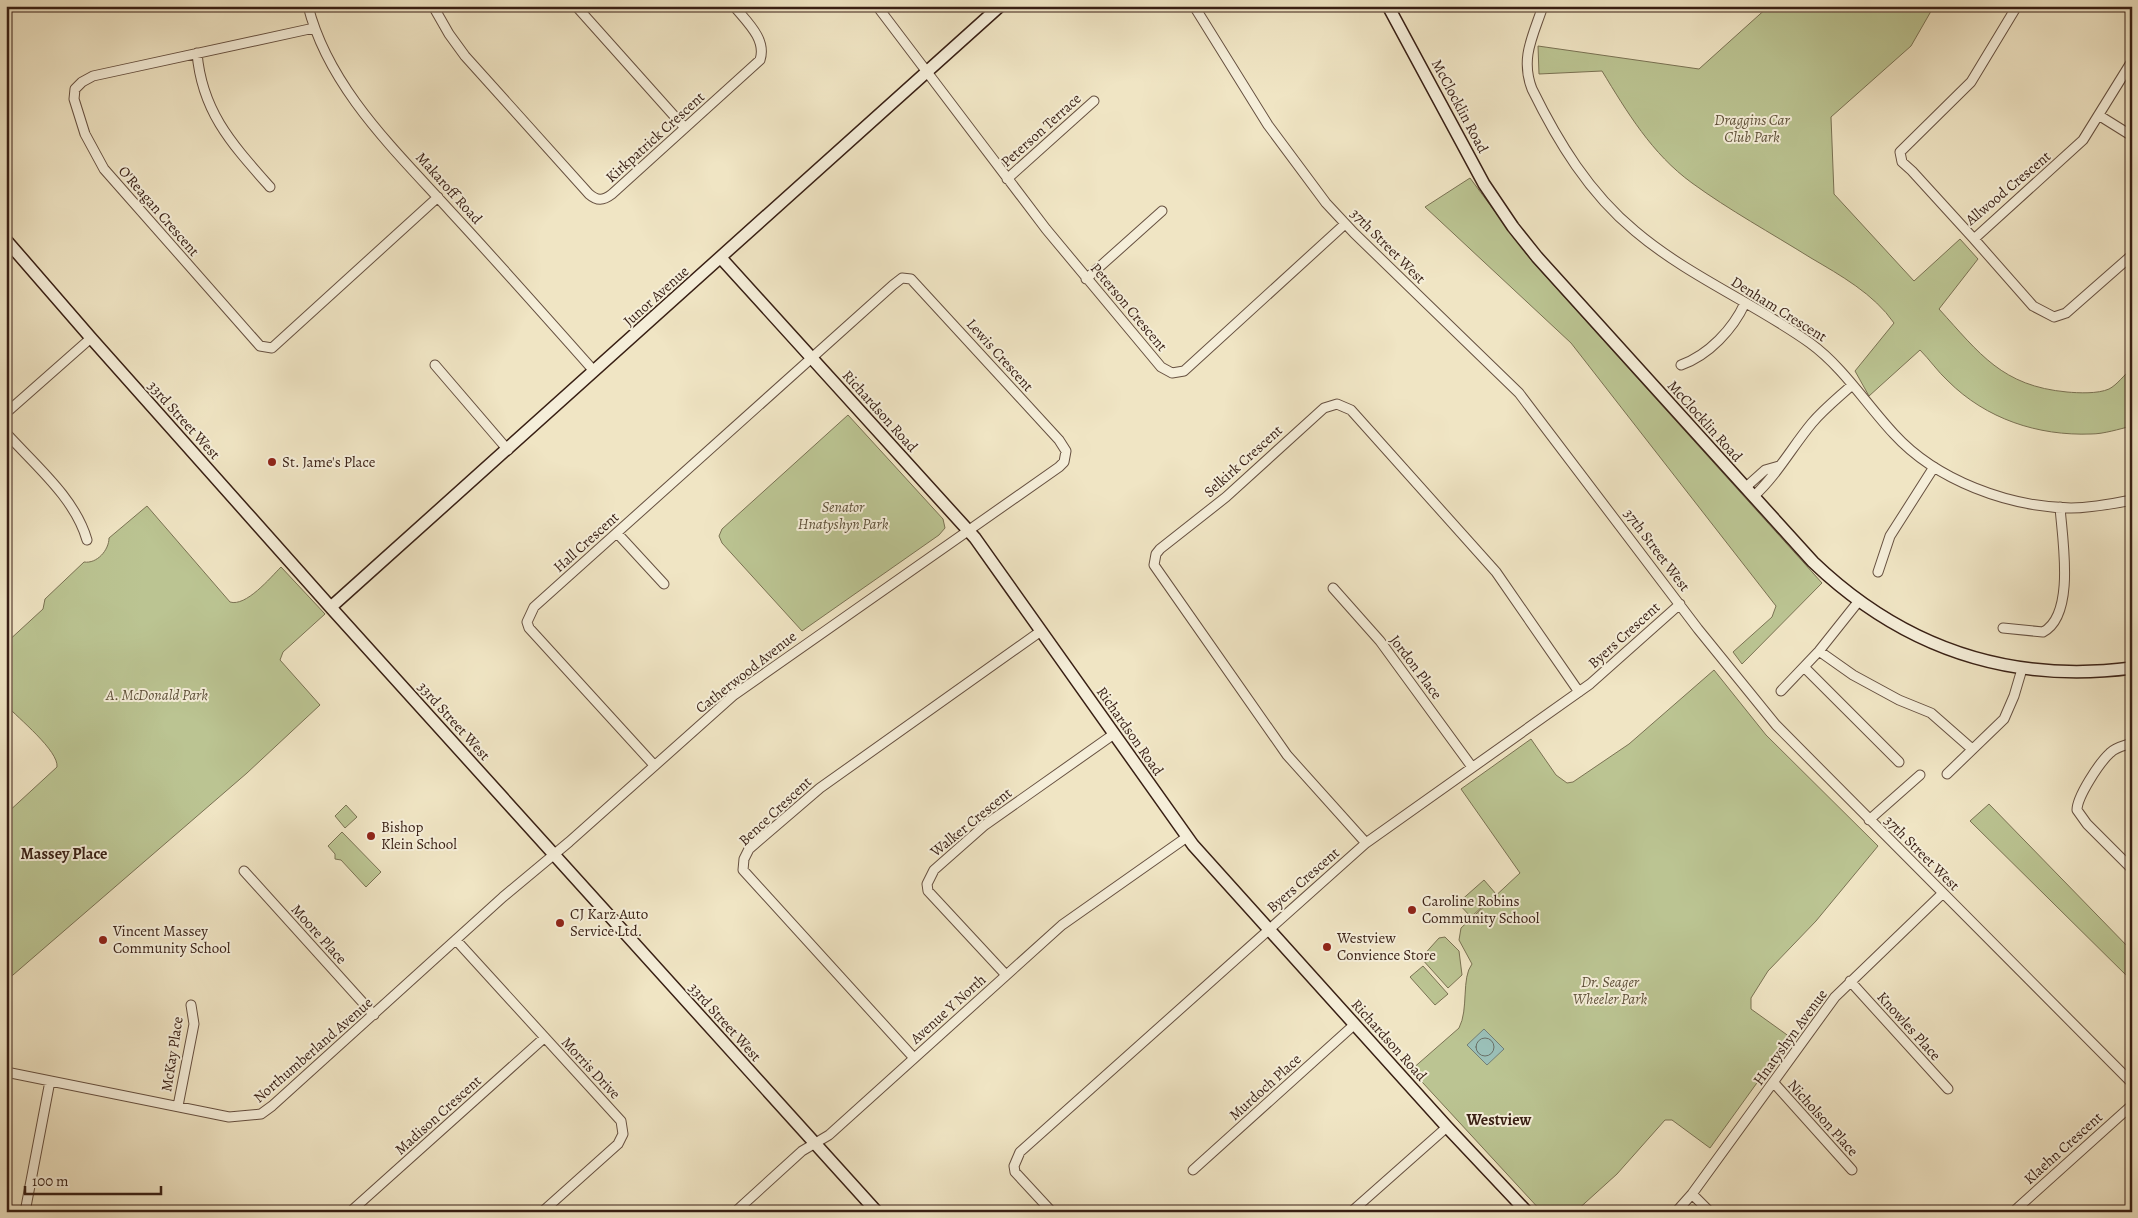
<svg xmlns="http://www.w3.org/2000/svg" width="2138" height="1218" viewBox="0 0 2138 1218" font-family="Alegreya,serif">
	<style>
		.green { fill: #bbc492; stroke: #7a7253 }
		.water { fill: #9abfb7; stroke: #737f76 }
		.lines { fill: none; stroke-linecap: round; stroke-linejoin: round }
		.shore { stroke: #696f66; stroke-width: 1 }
		.street-casing { stroke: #665040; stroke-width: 11 }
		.secondary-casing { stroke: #381f14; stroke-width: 14 }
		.street { stroke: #f5eed9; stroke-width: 9 }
		.secondary { stroke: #f5eed9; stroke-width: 11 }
		.poi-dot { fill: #8f2418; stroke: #f5eed9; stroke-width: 2 }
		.labels { text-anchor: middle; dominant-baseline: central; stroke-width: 4; stroke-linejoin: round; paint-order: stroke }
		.street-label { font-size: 15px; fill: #381f14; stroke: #f5eed9 }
		.park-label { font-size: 15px; font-style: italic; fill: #5f513a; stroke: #f5eed9 }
		.poi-label { font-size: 15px; fill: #381f14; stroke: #f5eed9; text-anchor: start }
		.neighbourhood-label { font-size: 16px; font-weight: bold; fill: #381f14; stroke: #f5eed9 }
	</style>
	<rect width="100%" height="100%" fill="#f0e5c4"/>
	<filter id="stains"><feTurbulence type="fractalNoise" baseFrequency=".004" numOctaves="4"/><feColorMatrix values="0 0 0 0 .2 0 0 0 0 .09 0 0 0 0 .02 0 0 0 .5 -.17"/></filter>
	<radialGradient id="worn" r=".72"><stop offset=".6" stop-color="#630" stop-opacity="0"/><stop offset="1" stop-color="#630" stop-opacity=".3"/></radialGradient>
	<path class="green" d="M1769 6H1934L1911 46 1831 117 1834 194 1914 281 1960 239 1978 259 1939 309C1980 354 2002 386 2067 392 2078 393 2098 394 2109 389 2117 385 2125 374 2132 368V426C2119 429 2104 434 2091 434 2038 436 1986 419 1948 381 1938 372 1930 360 1920 350L1869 396 1855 371 1894 323C1874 294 1840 275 1811 258 1771 233 1729 210 1692 183 1652 154 1627 112 1602 71L1539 74 1538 46 1699 69Z
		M1470 178 1531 260 1822 583 1742 664 1733 652 1772 617 1776 606 1571 343 1425 207Z
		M848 415 943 519 945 528 939 535 802 631 722 543 719 536 722 529Z
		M147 506 230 602C246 607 270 578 281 567L325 614 283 652 280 660 320 705 247 773 6 981V814L57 767C59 751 18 718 6 705V643L43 609 45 599 84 562C97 564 109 550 109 538Z
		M1714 670 1766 735 1878 846 1816 921 1768 971 1751 998V1009L1790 1037 1710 1148 1672 1120H1665L1617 1174 1575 1212H1542L1411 1070 1459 1028C1469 1009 1461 978 1472 964L1459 940 1461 928 1520 873 1461 789 1531 739 1556 775 1567 783 1573 782 1629 744Z
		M1989 804 2132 951V981L1970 821Z
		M346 805 357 817 345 828 335 816Z
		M342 832 381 872 366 887 341 860 335 859V854L328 846Z
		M1484 880 1496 894 1471 917 1458 903Z
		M1445 937 1459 951 1462 975 1448 988 1421 958 1439 938Z
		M1423 966 1448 994 1435 1005 1410 977Z"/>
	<path class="water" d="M1484 1029 1504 1049 1487 1065 1467 1045Z"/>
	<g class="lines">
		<path class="shore" d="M1476 1047a9 9 0 1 1 18 0a9 9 0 1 1-18 0Z"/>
		<g class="street-casing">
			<path id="street" d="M308 6C329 89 397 152 452 213 500 265 547 318 594 371
				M433 6 449 34 465 56 589 194C597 201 603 201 612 194L760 60C767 39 746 21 734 6
				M576 6 685 128
				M877 6 1046 229 1161 367 1172 373 1184 371 1345 224
				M1194 6 1268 125 1326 203 1354 233 1519 393 1698 629 1776 725 2132 1083
				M1543 6C1533 36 1520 58 1532 89 1558 142 1589 193 1635 231 1688 276 1754 303 1810 343 1843 367 1866 404 1894 434 1936 480 2008 507 2071 508 2091 508 2112 504 2132 500
				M2017 6 1971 82 1900 152 1902 162 1912 171 1974 239 2083 140 2132 61
				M314 28 93 76 82 82 75 89 74 99 85 134 104 169 260 346 272 348 438 197
				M197 53C202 112 232 144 270 187
				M2100 116 2132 136
				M1007 179 1094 101
				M1974 239 2033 306 2054 317 2066 313 2132 255
				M1086 279 1162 211
				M435 365 508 450
				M1681 365C1709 355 1733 329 1745 303
				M6 413 91 338
				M6 433C35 465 75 498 87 540
				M1746 487 1765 470 1779 466
				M1754 496C1777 475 1792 447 1812 423 1824 409 1839 397 1852 385
				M617 533 664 584
				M1878 572 1890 536 1934 467
				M1333 588 1380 641 1472 767
				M2003 628 2043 632C2076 615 2062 537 2060 507
				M1819 651 1853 675 1899 700 1931 713 1972 749
				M1804 667 1899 762
				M1781 691 1819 651 1858 602
				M2132 743C2124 746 2116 747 2110 753 2099 763 2077 797 2077 810L2087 824 2132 869
				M1947 774 2004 719 2014 696 2022 669
				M1869 820 1920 775
				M1366 843 1287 755 1154 565 1156 554 1160 549 1226 497 1324 408 1337 404 1351 410 1496 572 1579 692
				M244 871 374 1015
				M456 940 621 1121 623 1134 618 1144 542 1212
				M1006 975 928 891 927 884 934 870 985 825 1114 734
				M1850 981 1948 1089
				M914 1058 743 870 744 859 749 849 820 788 1041 631
				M6 1072 229 1117 261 1114 272 1106 503 897 569 842 734 695 1059 467 1064 462 1066 451 1059 440 911 279 902 278 893 285 534 607 527 622 529 628 654 765
				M1774 1083 1852 1170
				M178 1106 194 1024 191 1005
				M1193 1170 1355 1024
				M1692 1194 1710 1212
				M25 1212 50 1081
				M350 1212 544 1038
				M735 1212 802 1151 829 1135 1062 925 1187 837
				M1052 1212 1015 1172 1014 1166 1020 1152 1366 843 1590 684 1680 604
				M1351 1212 1447 1127
				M1676 1212 1692 1194 1835 997 1943 893
				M2013 1212 2132 1105"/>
		</g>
		<g class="secondary-casing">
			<path id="secondary" d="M1388 6 1484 184 1513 227 1537 257 1813 562C1903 648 2008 684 2132 668
				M6 240 91 338 334 611 877 1212
				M721 258 975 538 1193 845 1447 1127 1527 1212
				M331 607 1000 6"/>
		</g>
		<use href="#street" class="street"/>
		<use href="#secondary" class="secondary"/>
	</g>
	<g class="poi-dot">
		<circle cx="272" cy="462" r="5"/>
		<circle cx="371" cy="836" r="5"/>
		<circle cx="1412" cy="910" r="5"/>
		<circle cx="560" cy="923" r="5"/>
		<circle cx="103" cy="940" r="5"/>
		<circle cx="1327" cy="947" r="5"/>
	</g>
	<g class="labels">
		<g class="street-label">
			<text transform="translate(1460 106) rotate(62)">McClocklin Road</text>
			<text transform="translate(1041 130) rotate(-42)">Peterson Terrace</text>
			<text transform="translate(655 137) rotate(-42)">Kirkpatrick Crescent</text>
			<text transform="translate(449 188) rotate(48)">Makaroff Road</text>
			<text transform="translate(2008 188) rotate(-40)">Allwood Crescent</text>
			<text transform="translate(159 211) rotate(49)">O'Reagan Crescent</text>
			<text transform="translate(1388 246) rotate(45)">37th Street West</text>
			<text transform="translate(656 296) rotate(-42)">Junor Avenue</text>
			<text transform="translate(1129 307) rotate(50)">Peterson Crescent</text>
			<text transform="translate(1779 309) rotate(32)">Denham Crescent</text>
			<text transform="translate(1000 355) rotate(48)">Lewis Crescent</text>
			<text transform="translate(880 411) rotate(48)">Richardson Road</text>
			<text transform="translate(184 420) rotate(48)">33rd Street West</text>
			<text transform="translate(1705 421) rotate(48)">McClocklin Road</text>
			<text transform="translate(1243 461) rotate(-42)">Selkirk Crescent</text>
			<text transform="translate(586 542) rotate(-42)">Hall Crescent</text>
			<text transform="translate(1657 550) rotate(53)">37th Street West</text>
			<text transform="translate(1624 635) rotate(-42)">Byers Crescent</text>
			<text transform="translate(1416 667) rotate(53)">Jordon Place</text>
			<text transform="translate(746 672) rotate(-38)">Catherwood Avenue</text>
			<text transform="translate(454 721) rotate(48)">33rd Street West</text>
			<text transform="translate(1130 731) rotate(55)">Richardson Road</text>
			<text transform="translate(775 811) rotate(-43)">Bence Crescent</text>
			<text transform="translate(971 822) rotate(-39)">Walker Crescent</text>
			<text transform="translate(1922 853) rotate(45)">37th Street West</text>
			<text transform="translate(1303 880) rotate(-41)">Byers Crescent</text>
			<text transform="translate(319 934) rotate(48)">Moore Place</text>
			<text transform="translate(948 1009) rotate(-42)">Avenue Y North</text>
			<text transform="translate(725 1022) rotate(48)">33rd Street West</text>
			<text transform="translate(1909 1026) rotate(48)">Knowles Place</text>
			<text transform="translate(1790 1037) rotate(-54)">Hnatyshyn Avenue</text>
			<text transform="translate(1389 1040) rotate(48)">Richardson Road</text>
			<text transform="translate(313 1050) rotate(-41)">Northumberland Avenue</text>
			<text transform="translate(172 1054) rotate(-81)">McKay Place</text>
			<text transform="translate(591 1068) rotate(47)">Morris Drive</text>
			<text transform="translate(1265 1087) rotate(-42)">Murdoch Place</text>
			<text transform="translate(438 1115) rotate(-42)">Madison Crescent</text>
			<text transform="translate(1823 1118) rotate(48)">Nicholson Place</text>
			<text transform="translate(2063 1148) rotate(-42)">Klaehn Crescent</text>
		</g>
		<g class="park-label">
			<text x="1752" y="120">Draggins Car<tspan x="1752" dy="17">Club Park</tspan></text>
			<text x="843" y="507">Senator<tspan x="843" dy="17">Hnatyshyn Park</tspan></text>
			<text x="157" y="695">A. McDonald Park</text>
			<text x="1610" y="982">Dr. Seager<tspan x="1610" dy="17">Wheeler Park</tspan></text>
		</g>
		<g class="poi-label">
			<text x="282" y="462">St. Jame's Place</text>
			<text x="381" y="827">Bishop<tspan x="381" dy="17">Klein School</tspan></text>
			<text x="1422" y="901">Caroline Robins<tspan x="1422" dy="17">Community School</tspan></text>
			<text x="570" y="914">CJ Karz Auto<tspan x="570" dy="17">Service Ltd.</tspan></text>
			<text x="113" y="931">Vincent Massey<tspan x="113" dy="17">Community School</tspan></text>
			<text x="1337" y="938">Westview<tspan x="1337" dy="17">Convience Store</tspan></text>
		</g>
		<g class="neighbourhood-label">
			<text x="64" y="854">Massey Place</text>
			<text x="1499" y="1120">Westview</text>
		</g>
	</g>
	<rect width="2138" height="1218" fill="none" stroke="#f0e5c4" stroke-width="25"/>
	<rect x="8" y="8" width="2123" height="1203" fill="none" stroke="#381f14" stroke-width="2.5"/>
	<rect x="12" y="12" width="2113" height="1193" fill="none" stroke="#381f14"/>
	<path d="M25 1186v8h136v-8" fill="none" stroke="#381f14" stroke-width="2.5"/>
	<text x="32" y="1186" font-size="15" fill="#381f14" stroke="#f5eed9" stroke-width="4" paint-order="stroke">100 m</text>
	<rect width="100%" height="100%" filter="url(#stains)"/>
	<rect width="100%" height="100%" fill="url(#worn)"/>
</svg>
